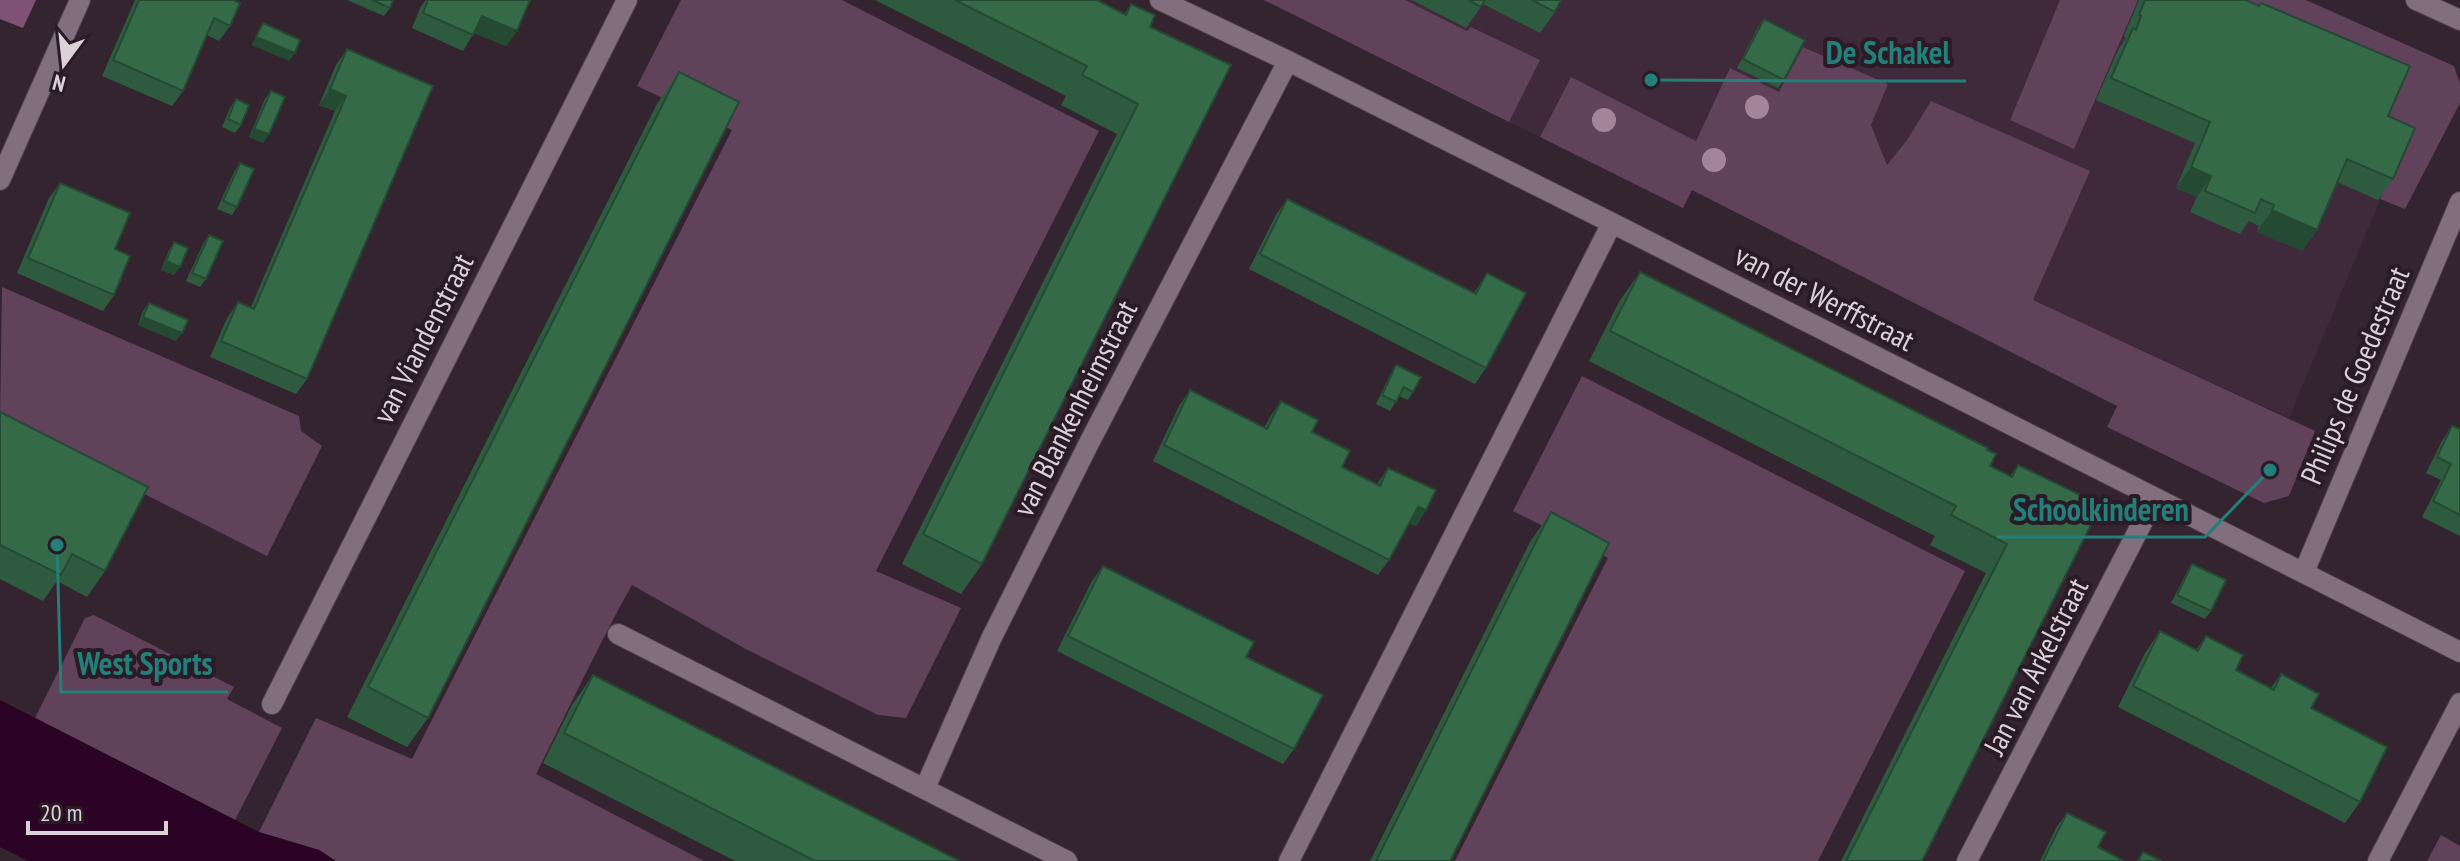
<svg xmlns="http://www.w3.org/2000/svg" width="2460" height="861" viewBox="0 0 2460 861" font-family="'PT Sans Narrow',sans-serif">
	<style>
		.built { fill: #3f2a3b }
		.green { fill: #61425b }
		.forest { fill: #7e5175 }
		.water { fill: #2b0425 }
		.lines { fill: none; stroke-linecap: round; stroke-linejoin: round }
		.minor-casing { stroke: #4d404a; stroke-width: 22 }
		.minor { stroke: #816f7d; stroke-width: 20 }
		.tree { fill: #a3849b }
		.wall { fill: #2e5b3f }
		.shaded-wall { fill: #254a33 }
		.building { fill: #356a49; stroke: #254a33; stroke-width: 2 }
		.labels { text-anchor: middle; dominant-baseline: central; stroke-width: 8; stroke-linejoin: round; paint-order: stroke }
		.street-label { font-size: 30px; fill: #dbd1d8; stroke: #2a1b26 }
		.leader { fill: none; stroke: #237f79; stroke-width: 3 }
		.callout-dot { fill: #237f79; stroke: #2a1b26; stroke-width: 3 }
		.callout-label { font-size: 32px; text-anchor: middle; font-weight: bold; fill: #237f79; stroke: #2a1b26; stroke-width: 8; stroke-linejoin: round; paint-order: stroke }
	</style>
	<rect width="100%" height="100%" fill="#342430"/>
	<path class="built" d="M1404 0H2060L2010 120 2074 149 2138 0H2183L2402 147 2289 418 2033 300 2089 171 1931 102 1907 140 1887 165 1871 125 1888 84 1804 47 1779 93 1730 69 1696 141 1571 77 1540 137 1509 122 1540 60 1471 27 1468 31Z"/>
	<path class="green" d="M681 0H842L1099 131 876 571 961 608 906 718 878 715 744 648 632 585C597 647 568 711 536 774L704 861H336L319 850 259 832 316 718 412 759 732 130 637 86Z
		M1264 0H1405L1467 31 1471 27 1540 60 1509 122Z
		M2060 0H2138L2074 149 2010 120Z
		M2183 0H2306L2454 66 2460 84V103L2405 209 2380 199 2402 148Z
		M1803 47 1888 84 1871 125 1887 165 1907 140 1931 101 2090 171 2033 300 2315 431 2289 496 2264 503 2107 427 2117 406 1692 190 1683 208 1540 137 1571 77 1696 141 1730 68 1779 92Z
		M2 287 299 416 301 431 322 446 267 556 0 421Z
		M1582 376 1965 571 1818 861H1455L1608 558 1513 511Z
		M94 615 234 687 227 699 282 728 235 820 35 718 85 618Z
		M2441 835 2460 846V861H2427Z"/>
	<path class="forest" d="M0 0H36L23 28 0 19Z"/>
	<path class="water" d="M0 700 259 832 319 850 336 861H28L0 847Z"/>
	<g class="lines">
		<g class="minor-casing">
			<path id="minor" d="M1160 0 1288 61 1612 223 2460 652
				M2416 0 2460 20
				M0 180 80 0
				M2304 572 2460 202
				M618 634 1067 861
				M272 704 627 0
				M925 788 991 639 1088 445 1288 61
				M1289 861 1612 223
				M1967 861 2155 498
				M2378 861 2460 703"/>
		</g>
		<use href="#minor" class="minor"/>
	</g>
	<g class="tree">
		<circle cx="1757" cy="107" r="12"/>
		<circle cx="1604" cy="120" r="12"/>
		<circle cx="1714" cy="160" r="12"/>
	</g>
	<path class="wall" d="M135 0H233L230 26 219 41 207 35 183 91 172 106 102 76Z
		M347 0H393L390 8 384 16Z
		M426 0H530L517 31 506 46 474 33 463 51 412 28 421 6Z
		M875 0H1097L1124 14 1131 4 1150 27 1231 65 982 564 961 594 902 564 1117 134 1061 105 1066 96Z
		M1412 0H1561L1555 12 1540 33 1483 4 1466 28Z
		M2139 0H2246L2388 116 2393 179 2378 200 2337 182 2317 230 2302 251 2257 232 2259 226 2249 221 2240 234 2190 212 2197 197 2176 188 2195 143 2096 100 2118 50 2126 38 2124 36Z
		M1764 19 1784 80 1778 88 1737 68 1758 27Z
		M347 49 433 86 307 379 296 394 210 357 227 318 238 302 251 307 335 111 319 105 336 65Z
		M679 72 428 718 407 747 347 717 658 102Z
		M271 91 269 134 263 143 249 137 265 99Z
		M236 99 241 125 235 133 222 127 230 108Z
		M240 163 237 207 232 215 217 209 234 172Z
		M60 183 115 249 114 295 103 311 17 273 49 198Z
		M1287 199 1474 293 1487 273 1486 368 1475 384 1249 269 1276 215Z
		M209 235 206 279 200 287 186 281 203 244Z
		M174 242V275L161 270 169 250Z
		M1640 272 1987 450 1990 466 2010 476 2018 465 2101 505 1922 861H1841L1986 573 1930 545 1935 536 1589 361 1619 302Z
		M149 303 176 341 138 325 143 311Z
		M1396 365 1413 392 1408 400 1399 396 1390 411 1376 404 1391 373Z
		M1190 390 1264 428 1270 417 1281 401 1312 432 1342 467 1377 484 1388 468 1426 510 1416 526 1409 523 1389 560 1378 575 1153 461 1179 406Z
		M0 412 105 571 87 597 57 581 43 601 0 579Z
		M2452 426 2460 429V536L2422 517 2441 480 2426 473 2442 441Z
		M1551 512 1450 861H1370L1530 542Z
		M2192 564 2211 611 2205 619 2171 603 2187 572Z
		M1103 566 1246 657 1294 749 1283 764 1057 651 1092 581Z
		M2160 631 2196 650 2206 636 2236 670 2271 688 2281 674 2311 708 2360 802 2345 823 2118 707 2145 653Z
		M593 675 957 861H735L543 763 572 705Z
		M2067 813 2098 847 2124 861H2040L2056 828Z"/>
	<path class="shaded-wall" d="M482 16 517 31 506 46 471 32Z
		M256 37 295 53 289 61 251 45Z
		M330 89 346 96 335 111 319 105Z
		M254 129 269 134 263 143 249 137Z
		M2191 167 2211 176 2197 197 2176 188Z
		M2272 210 2317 230 2302 251 2257 232Z
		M166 261 180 267 174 275 161 270Z
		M143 317 182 333 176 341 138 325Z
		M1418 507 1426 510 1416 526 1407 522Z"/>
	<path class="building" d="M139 0H233L240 3 230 26 214 18 183 91 113 60Z
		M372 0H393L390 8Z
		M428 0H530L517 31 482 16 473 35 423 13Z
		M955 0H1097L1126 15 1131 4 1155 15 1150 27 1231 65 982 564 923 534 1138 104 1082 75 1087 66Z
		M1468 0H1485L1481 7Z
		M1532 0H1561L1555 12Z
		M2145 0H2246L2259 6 2261 3 2410 66 2388 116 2415 128 2393 179 2347 159 2317 230 2272 210 2274 205 2261 199 2255 213 2205 191 2211 176 2191 167 2210 122 2111 78 2133 28 2136 30 2141 16 2139 15Z
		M1764 19 1805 40 1784 80 1743 59Z
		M263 23 300 40 295 53 256 37Z
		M347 49 433 86 307 379 221 341 238 302 254 309 346 96 330 89Z
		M679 72 739 102 428 718 368 687Z
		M271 91 285 97 269 134 254 129Z
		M236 99 249 105 241 125 228 119Z
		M240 163 254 169 237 207 223 201Z
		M60 183 130 213 115 249 130 256 114 295 28 258Z
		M1287 199 1476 294 1487 273 1526 293 1486 368 1260 254Z
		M209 235 223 241 206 279 192 273Z
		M174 242 188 248 180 267 166 261Z
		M1640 272 1988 448 1987 450 1996 454 1990 466 2012 477 2018 465 2101 505 1922 861H1846L2007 544 1951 515 1956 506 1610 331Z
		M149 303 188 320 182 333 143 317Z
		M1396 365 1421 377 1413 392 1404 387 1396 402 1382 395Z
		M1190 390 1267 429 1281 401 1318 420 1312 432 1350 451 1342 467 1380 486 1388 468 1436 490 1426 510 1418 507 1389 560 1164 445Z
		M0 412 148 487 105 571 72 554 61 575 0 545Z
		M2452 426 2460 429V515L2433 501 2451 464 2437 457Z
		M1551 512 1609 543 1450 861H1376Z
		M2192 564 2226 580 2211 611 2177 595Z
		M1103 566 1254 642 1246 657 1323 695 1294 749 1068 636Z
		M2160 631 2198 651 2206 636 2243 655 2236 670 2274 690 2281 674 2319 694 2311 708 2387 747 2360 802 2133 686Z
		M593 675 958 860 957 861H815L564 733Z
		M2067 813 2106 832 2098 847 2124 861H2043Z
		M2143 852 2162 861H2138Z"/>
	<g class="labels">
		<g class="street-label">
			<text transform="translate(1825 297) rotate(27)">van der Werffstraat</text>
			<text transform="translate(422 338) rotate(-63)">van Viandenstraat</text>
			<text transform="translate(2354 375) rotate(-67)">Philips de Goedestraat</text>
			<text transform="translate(1074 408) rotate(-63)">van Blankenheimstraat</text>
			<text transform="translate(2035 666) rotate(-63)">Jan van Arkelstraat</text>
		</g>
	</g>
	<path class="leader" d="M1651 80L1809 81H1966M2270 470L2205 537H1997M57 545L61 692H228"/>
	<g class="callout-dot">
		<circle cx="1651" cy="80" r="8"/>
		<circle cx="2270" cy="470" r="8"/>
		<circle cx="57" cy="545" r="8"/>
	</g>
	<g class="callout-label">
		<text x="1888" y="64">De Schakel</text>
		<text x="2101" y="521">Schoolkinderen</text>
		<text x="145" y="675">West Sports</text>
	</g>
	<g transform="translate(64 64) rotate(195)" stroke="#2a1b26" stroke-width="6" paint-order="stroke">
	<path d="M0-6L14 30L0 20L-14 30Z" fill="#dbd1d8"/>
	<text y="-12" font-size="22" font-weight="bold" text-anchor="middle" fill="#dbd1d8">N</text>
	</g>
	<path d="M28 821v12h138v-12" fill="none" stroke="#dbd1d8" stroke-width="4"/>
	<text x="40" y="821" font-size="24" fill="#dbd1d8" stroke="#2a1b26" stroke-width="6" paint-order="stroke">20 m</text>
</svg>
